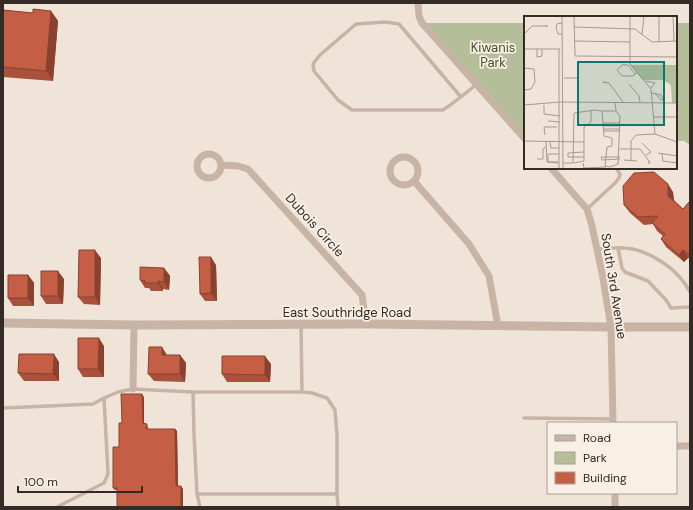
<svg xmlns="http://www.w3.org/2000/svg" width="693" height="510" viewBox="0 0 693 510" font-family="'DM Sans',sans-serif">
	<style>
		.green { fill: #b4bf99 }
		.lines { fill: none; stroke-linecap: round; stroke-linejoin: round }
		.service { stroke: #c8b4a5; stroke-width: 3.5 }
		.minor { stroke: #c8b4a5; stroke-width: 7 }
		.tertiary { stroke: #c8b4a5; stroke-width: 9 }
		.wall { fill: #a9513a }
		.shaded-wall { fill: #894230 }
		.building { fill: #c45e44; stroke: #894230 }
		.labels { text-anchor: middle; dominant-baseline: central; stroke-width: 3.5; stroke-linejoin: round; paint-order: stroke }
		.park-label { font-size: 13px; fill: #45522a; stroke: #f8efe5 }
		.street-label { font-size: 13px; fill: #342a26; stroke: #f8efe5 }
		.inset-road { fill: none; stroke: #a59a91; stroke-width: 1 }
		.view { fill: #0f766e; fill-opacity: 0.15; stroke: #0f766e; stroke-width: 2 }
		.inset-edge { fill: none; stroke: #342a26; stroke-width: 2 }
	</style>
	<rect width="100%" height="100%" fill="#f0e4d9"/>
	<path class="green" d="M422 23H525V139Z
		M676 23H690V145L684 141H676Z"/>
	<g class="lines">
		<path class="service" d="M461 97 399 24 385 22 356 24 320 55 313 64 314 71 338 100 352 110H443C455 102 466 93 477 84
			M587 209 615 183 619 178 620 174 616 168
			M618 248 622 268 625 272 648 281 666 300 671 308 690 307
			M597 249C606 249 616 247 625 248 650 250 679 270 690 292
			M193 392H302L301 325
			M302 392 312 393 327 398 335 410 337 435V494L338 507
			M3 408 93 404 104 398 118 392 133 389 193 392 194 434 197 494 200 507
			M524 418 613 419
			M197 494H337
			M57 507 104 483 108 474 104 398"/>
		<path class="minor" d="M418 3 419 16 422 23 525 139
			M197 166a12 12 0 1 1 24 0a12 12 0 1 1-24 0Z
			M390 171a14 14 0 1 1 28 0a14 14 0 1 1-28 0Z
			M222 165 238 166 248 169 362 295 366 324
			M551 168 587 209 592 226 602 273 611 327 613 423
			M414 181 469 244 489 276 498 326
			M133 389 134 325
			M676 446H690
			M615 493V507"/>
		<path class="tertiary" d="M3 323 134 325 366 324 611 327H690"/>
	</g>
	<path class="wall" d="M3 10 33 13 51 11 58 21 53 81 3 77Z
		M673 192 674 200 683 209 690 201V259L688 258 684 262 666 247 661 239 663 236 657 231 653 224 644 225 630 213 624 205Z
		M101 258 100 305 84 304 78 297Z
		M216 265 217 301H205L200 294Z
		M164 268 170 276 169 290 163 289V291H151L149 288H145L140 280Z
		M28 275 34 283V306H13L8 298Z
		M64 279 63 304H46L41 296Z
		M104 346V377H83L78 369Z
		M167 355H180L186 363 185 382 154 381 148 374Z
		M59 362V381H24L18 373Z
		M271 364 270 382H227L222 374Z
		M144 397V424H147L148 427V429H175L177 431 178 486 183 489V507H117V490H115L113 488 122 423Z"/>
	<path class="shaded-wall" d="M51 11 58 21 53 81 46 71Z
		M668 184 673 192 674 204 668 196Z
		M95 250 101 258 100 305 95 297Z
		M683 250 688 258 684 262 679 255Z
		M211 257 216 265 217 301 211 293Z
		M164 268 170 276 169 290 164 282Z
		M58 271 64 279 63 304 58 296Z
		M28 275 34 283V306L28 298Z
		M158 281 163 289V291L158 283Z
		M99 338 104 346V377L98 369Z
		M162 347 167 355H162Z
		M54 354 59 362V381L53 374Z
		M180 355 186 363 185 382 180 374Z
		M265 356 271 364 270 382 265 375Z
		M142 394 144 397V426L143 423Z
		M175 429 177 431 178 489 176 486Z
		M181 486 183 489V507H181Z"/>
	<path class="building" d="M33 9 51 11 46 71 3 67V10L33 13Z
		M654 172 668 184V196L683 209 690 201V252L688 254 683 250 679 255 661 239 665 234 652 223 658 216 638 217 624 205 623 186 634 173Z
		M79 250H95V297H78Z
		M199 257H211V293L200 294Z
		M140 267 164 268V282L158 281V283H145V281L140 280Z
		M41 271H58V296H41Z
		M8 275H28V298H8Z
		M78 338H99L98 369H78Z
		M149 347H162V355H180V374H148Z
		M19 354H54L53 374 18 373Z
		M222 356H265V375L222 374Z
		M121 394H142L143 423 147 424 146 429H175L176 486H181V507H117V488H113V447H119V423H122Z"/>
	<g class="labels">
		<g class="park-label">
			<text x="493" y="47">Kiwanis<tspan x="493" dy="15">Park</tspan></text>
		</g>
		<g class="street-label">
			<text transform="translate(315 225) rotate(48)">Dubois Circle</text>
			<text transform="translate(614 286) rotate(81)">South 3rd Avenue</text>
			<text x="347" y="312">East Southridge Road</text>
		</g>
	</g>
	<g transform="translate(524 16)">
		<rect width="153" height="153" fill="#f0e4d9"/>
		<path d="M106 49H153V87H148L147 69 139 64H119Z" fill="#b4bf99"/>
		<path class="inset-road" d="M38 0 39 153M50 0 51 40 153 41M106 0V48L127 73 131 118M135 0V26M149 0 150 25M38 7 33 8 32 11 34 18H38M50 11 111 13 128 26 153 25M0 18 8 10H24H21M118 19 120 0M50 25 106 26M0 33H36M13 33V41L18 40V33M35 33V153M0 52 10 53 11 66 7 73 0 74M111 58 104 49H98L93 54 98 60H109L111 58 113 57M40 62H54V86M122 65 131 67 127 72M82 67 79 66 85 67 99 86M105 68 115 80 116 86M128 77 137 79 141 87M131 77 137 84H140M0 89 36 86 153 87M20 89V98L36 100M78 95H92L91 86M130 101H153M24 105 36 106M79 107H96M79 110H96M80 113H96M80 115H96M21 119 20 111H33M0 125 60 126M22 125 23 146 35 147M26 125 27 132H35M118 127 127 136 122 139M96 133H116L125 145V148L126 147 125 145M134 137 153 140M138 138 139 145 153 147M60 141H44V137L60 136M77 141 78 144 96 143M77 141H96M13 143H19V133L22 131M100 144 113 145M107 144V125L112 119 131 118 153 126M34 146H24V138H35M40 147H49L50 97 71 94 78 95 80 120 88 122V130L83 131 81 150 86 151 94 148 96 100 92 95M50 147 60 145V111L67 106V95M59 147 60 152 82 151"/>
		<path class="view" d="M54 46H140V109H54Z"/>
		<rect width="153" height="153" class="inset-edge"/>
	</g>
	<rect width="693" height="510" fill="none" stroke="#342a26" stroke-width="8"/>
	<rect x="547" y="422" width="130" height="72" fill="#f8efe5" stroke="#aaa099"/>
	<rect x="555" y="435" width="20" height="6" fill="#c8b4a5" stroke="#aaa099"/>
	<text x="583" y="442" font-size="12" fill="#342a26">Road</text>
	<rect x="555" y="452" width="20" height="12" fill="#b4bf99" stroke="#aaa099"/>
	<text x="583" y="462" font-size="12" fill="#342a26">Park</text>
	<rect x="555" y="472" width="20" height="12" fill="#c45e44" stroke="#aaa099"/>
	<text x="583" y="482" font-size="12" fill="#342a26">Building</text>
	<path d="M18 486v6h124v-6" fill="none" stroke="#342a26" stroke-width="2"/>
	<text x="24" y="486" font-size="12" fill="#342a26" stroke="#f8efe5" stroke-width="3" paint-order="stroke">100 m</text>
</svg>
